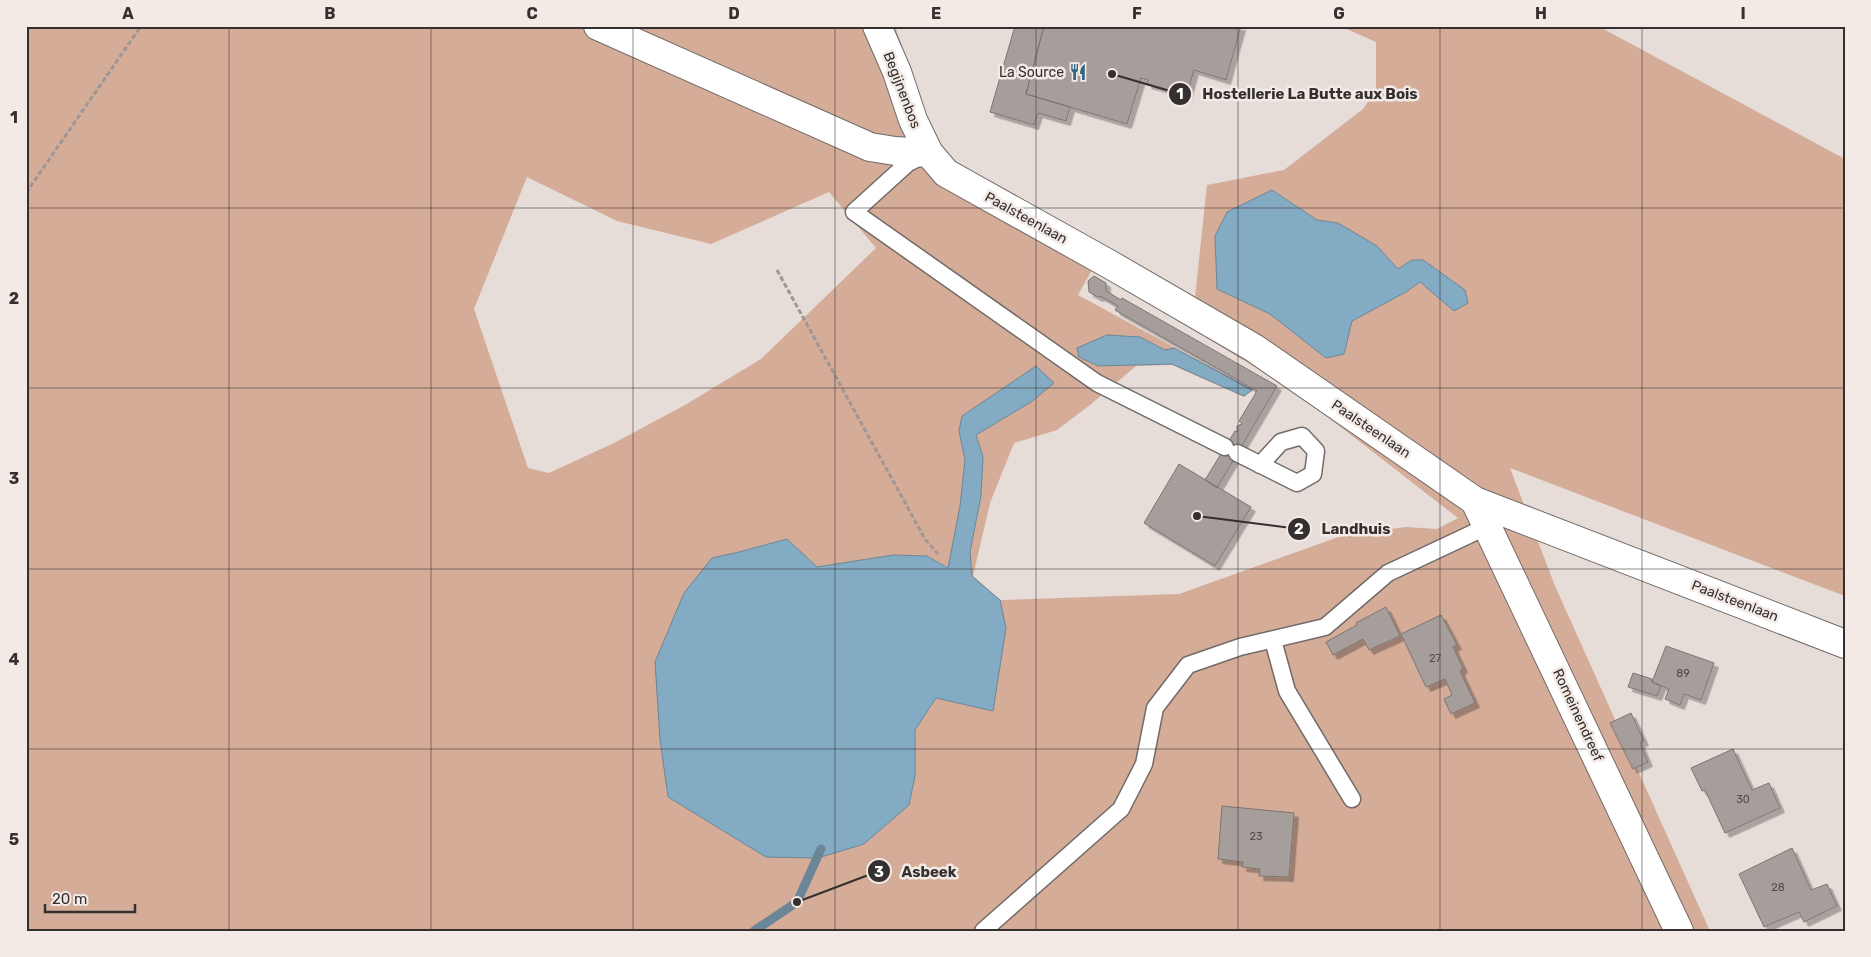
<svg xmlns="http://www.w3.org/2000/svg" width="1871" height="957" viewBox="0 0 1871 957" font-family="Rubik,sans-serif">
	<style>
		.green { fill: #d4ac98; fill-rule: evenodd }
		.water { fill: #83abc3; stroke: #6b8697 }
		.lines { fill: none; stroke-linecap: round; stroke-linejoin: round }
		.stream { stroke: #6b8697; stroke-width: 9 }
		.building { fill: #a69e9b; stroke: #7d7572; filter: url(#shadow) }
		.service-casing { stroke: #726b68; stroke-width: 19 }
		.minor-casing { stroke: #726b68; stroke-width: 30 }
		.path { stroke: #9e9795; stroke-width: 3; stroke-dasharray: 5 2.5; stroke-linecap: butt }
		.service { stroke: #fff; stroke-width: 16 }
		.minor { stroke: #fff; stroke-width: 28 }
		.grid { fill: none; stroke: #33302f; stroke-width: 1; stroke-opacity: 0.55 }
		.labels { text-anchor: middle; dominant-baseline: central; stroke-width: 5; stroke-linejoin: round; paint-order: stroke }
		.number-label { font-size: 11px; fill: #504c4a }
		.poi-label { font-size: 14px; fill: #33302f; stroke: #f3eae6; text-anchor: end }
		.street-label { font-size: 14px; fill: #33302f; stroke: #f3eae6 }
		.leader { fill: none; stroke: #33302f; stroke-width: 2 }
		.callout-dot { fill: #33302f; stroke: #f3eae6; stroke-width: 2 }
		.mark-label { font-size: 15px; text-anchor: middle; font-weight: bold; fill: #fff }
		.callout-label { font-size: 15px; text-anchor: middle; font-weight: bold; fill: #33302f; stroke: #f3eae6; stroke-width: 5; stroke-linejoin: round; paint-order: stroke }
		.neatline { fill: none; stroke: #33302f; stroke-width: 2 }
		.grid-label { font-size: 16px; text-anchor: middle; font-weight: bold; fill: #33302f }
	</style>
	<defs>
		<filter id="shadow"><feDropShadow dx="4.5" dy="4.5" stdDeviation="0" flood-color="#0004"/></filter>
	</defs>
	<rect width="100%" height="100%" fill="#e6ddd9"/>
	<path class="green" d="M26 26H895L938 150 1194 307 1207 185 1284 170 1363 109 1376 90V42L1340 26H1598L1845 159V596L1510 468 1555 586 1710 931H26ZM527 177 617 221 711 244 829 192 876 248 761 359 685 405 614 443 549 473 528 468 474 309ZM1272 190 1317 220 1377 246 1398 269 1412 260 1454 311 1420 282 1406 292 1351 321 1326 358 1270 314 1217 289ZM1093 268 1297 393 1458 518 1437 529 1406 527 1344 535 1179 594 1000 600 973 576 990 503 1014 443 1057 430 1090 405 1136 366 1172 365 1244 397 1253 390 1078 295ZM1140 337 1165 350 1244 396 1172 364 1098 366ZM1054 382 1031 402 976 435 983 457 981 496 970 552 972 576 1000 600 993 711 936 698 915 730V776L909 805 864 844 818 858 712 558 739 552 787 539 817 567 893 555 927 556 949 568 960 506 965 460 959 431Z"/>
	<path class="water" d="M1272 190 1317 220 1338 223 1377 246 1398 269 1412 260H1423L1465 290 1468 303 1454 311 1420 282 1406 292 1352 321 1344 354 1326 358 1270 314 1217 289 1215 236 1227 212Z
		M1107 335 1140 337 1165 350 1174 348 1252 390 1244 396 1172 364 1098 366 1079 357 1077 348Z
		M1036 366 1054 383 1031 402 976 435 983 457 981 496 970 552 972 576 1000 600 1006 628 993 711 936 698 915 730V776L909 805 864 844 818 858 766 857 668 797 660 739 655 662 684 593 712 558 739 552 787 539 817 567 893 555 927 556 948 568 960 506 965 460 959 431 962 416Z"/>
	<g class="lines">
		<path class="stream" d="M754 931 797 902 821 849"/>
	</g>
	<path class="building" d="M1015 26H1044L1026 94 1070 107 1066 121 1038 113 1034 125 990 112Z
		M1044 26H1241L1226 80 1194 70 1187 95 1147 84 1148 80 1141 78 1127 124 1026 94Z
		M1094 276 1106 283V291L1121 300 1122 298 1277 386 1217 488 1205 480 1235 431 1237 432V426L1242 424 1239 421 1257 391 1115 310 1118 306 1100 296 1098 297 1089 292 1088 281Z
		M1179 464 1251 507 1215 566 1144 523Z
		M1386 607 1400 636 1369 650 1363 639 1333 655 1326 642 1357 625 1356 623Z
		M1441 615 1457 645 1453 647 1463 668 1460 671 1475 703 1451 714 1444 699 1452 695 1445 679 1426 687 1401 634Z
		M1666 646 1714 663 1701 700 1684 694 1680 705 1665 699 1669 689 1652 682Z
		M1633 673 1652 679V682L1661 686 1657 696 1628 687Z
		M1631 713 1644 741 1640 743 1648 762 1633 769 1610 723Z
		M1733 749 1752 790 1769 783 1780 808 1725 833 1705 790 1702 791 1691 768Z
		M1222 806 1294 813 1289 877 1259 876 1260 869 1242 867 1243 862 1218 859Z
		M1792 848 1811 890 1827 884 1837 906 1804 922 1799 912 1764 927 1739 874Z"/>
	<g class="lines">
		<g class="service-casing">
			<path id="service" d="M924 155 908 163 854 212 1097 383 1225 447
				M1237 453 1297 483 1313 474 1316 451 1302 436 1281 442 1260 465
				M1273 640 1287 691 1352 799
				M983 931 1121 809 1144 764 1155 708 1188 665 1240 647 1325 627 1388 573 1488 526"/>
		</g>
		<g class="minor-casing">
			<path id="minor" d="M598 26 870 147 895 151 929 153
				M877 26 897 72 913 120 929 153 946 173 1109 264 1254 348 1475 501 1845 644
				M1475 501 1679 931"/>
		</g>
		<path class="path" d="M26 193 141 26
			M777 270 925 539 938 554"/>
		<use href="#service" class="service"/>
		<use href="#minor" class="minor"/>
	</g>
	<path class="grid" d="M229 26V931M431 26V931M633 26V931M835 26V931M1036 26V931M1238 26V931M1440 26V931M1642 26V931M26 208H1845M26 388H1845M26 569H1845M26 749H1845"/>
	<defs>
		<g id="restaurant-bare" transform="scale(1.35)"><path d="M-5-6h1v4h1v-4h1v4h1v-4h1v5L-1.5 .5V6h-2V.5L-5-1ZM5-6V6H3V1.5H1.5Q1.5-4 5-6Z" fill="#316581" stroke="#f3eae6" stroke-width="2.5" paint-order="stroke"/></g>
	</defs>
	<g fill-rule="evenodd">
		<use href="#restaurant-bare" x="1078" y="72"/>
	</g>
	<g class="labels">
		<g class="number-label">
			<text x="1435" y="658">27</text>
			<text x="1683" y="673">89</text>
			<text x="1743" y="799">30</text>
			<text x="1256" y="836">23</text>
			<text x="1778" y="887">28</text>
		</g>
		<g class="poi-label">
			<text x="1064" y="72">La Source</text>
		</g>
		<g class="street-label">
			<text transform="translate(902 90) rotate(69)">Begijnenbos</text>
			<text transform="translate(1026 218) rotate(29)">Paalsteenlaan</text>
			<text transform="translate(1371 429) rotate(34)">Paalsteenlaan</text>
			<text transform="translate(1735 601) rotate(21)">Paalsteenlaan</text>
			<text transform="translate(1578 715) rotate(65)">Romeinendreef</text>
		</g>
	</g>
	<path class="leader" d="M1112 74L1180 94M1197 516L1299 529M797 902L879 871"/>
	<g class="callout-dot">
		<circle cx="1112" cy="74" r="5"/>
		<circle cx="1197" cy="516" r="5"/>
		<circle cx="797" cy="902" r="5"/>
		<circle cx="1180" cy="94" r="12"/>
		<circle cx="1299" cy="529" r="12"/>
		<circle cx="879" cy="871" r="12"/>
	</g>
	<g class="mark-label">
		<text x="1180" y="99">1</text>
		<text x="1299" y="534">2</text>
		<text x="879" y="877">3</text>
	</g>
	<g class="callout-label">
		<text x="1310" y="99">Hostellerie La Butte aux Bois</text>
		<text x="1356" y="534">Landhuis</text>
		<text x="929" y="877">Asbeek</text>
	</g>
	<rect width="1871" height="957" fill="none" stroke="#f3eae6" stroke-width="55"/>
	<path d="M45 904v8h90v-8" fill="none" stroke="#33302f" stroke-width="2.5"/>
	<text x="52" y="904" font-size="15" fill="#33302f" stroke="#f3eae6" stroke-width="4" paint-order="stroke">20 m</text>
	<rect x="28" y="28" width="1816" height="902" class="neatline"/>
	<g class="grid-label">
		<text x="128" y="19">A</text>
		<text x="330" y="19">B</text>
		<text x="532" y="19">C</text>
		<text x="734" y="19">D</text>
		<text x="936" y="19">E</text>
		<text x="1137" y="19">F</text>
		<text x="1339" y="19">G</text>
		<text x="1541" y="19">H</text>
		<text x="1743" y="19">I</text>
		<text x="14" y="123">1</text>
		<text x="14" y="304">2</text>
		<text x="14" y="484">3</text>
		<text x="14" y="665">4</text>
		<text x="14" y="845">5</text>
	</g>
</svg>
